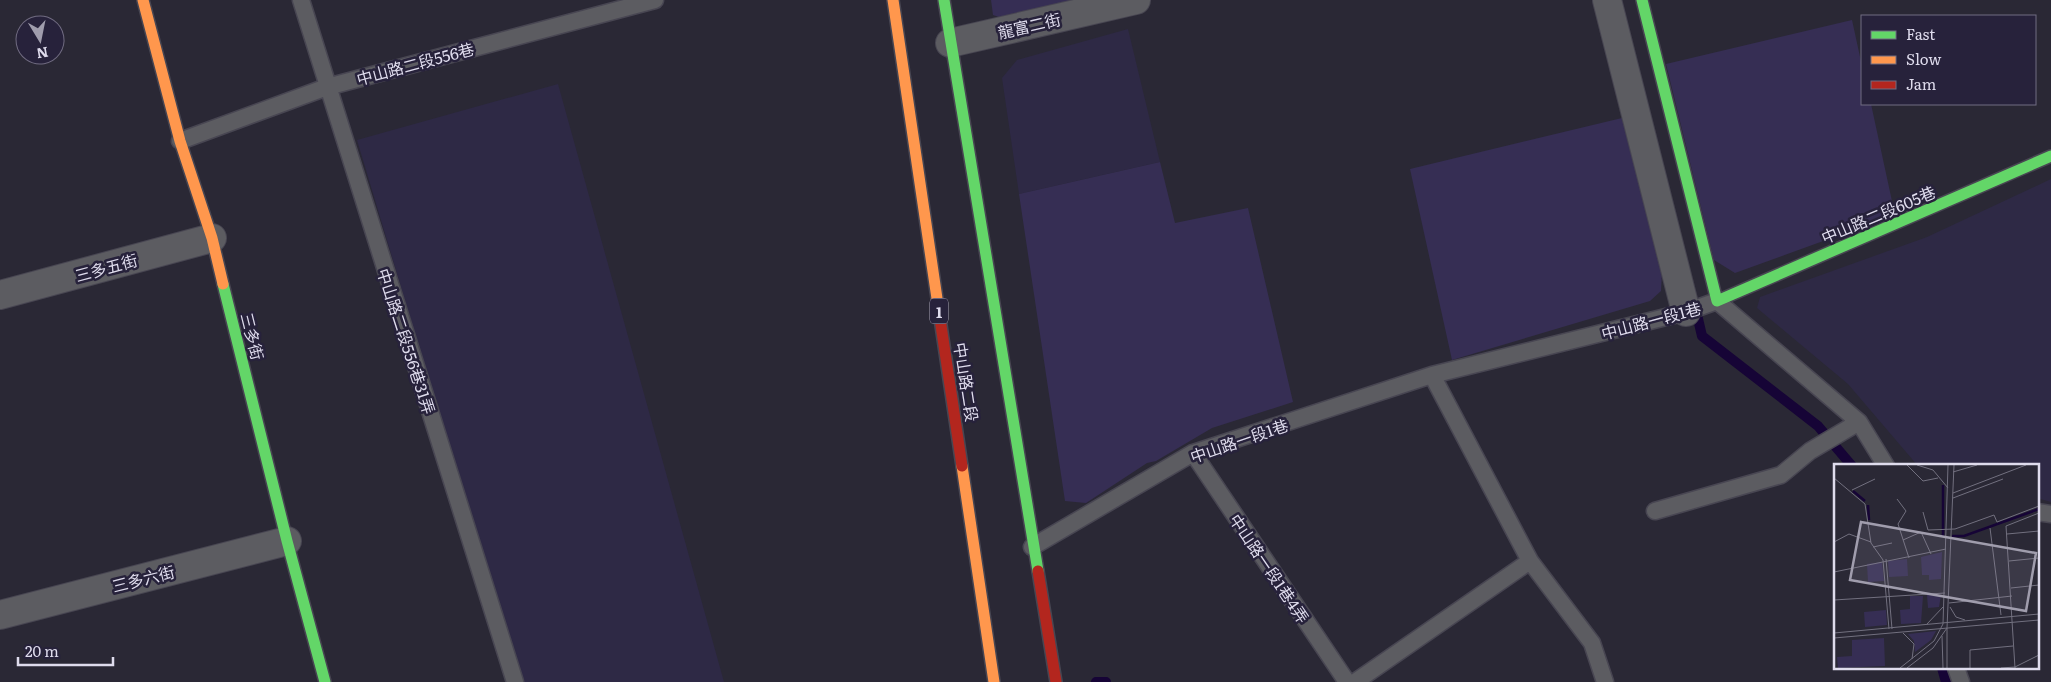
<svg xmlns="http://www.w3.org/2000/svg" width="2051" height="682" viewBox="0 0 2051 682" font-family="Literata,'Noto Sans TC',serif">
	<style>
		.built { fill: #2e2945 }
		.green { fill: #362e54 }
		.lines { fill: none; stroke-linecap: round; stroke-linejoin: round }
		.stream { stroke: #160436; stroke-width: 10 }
		.lane-casing { stroke: #484652; stroke-width: 19 }
		.street-casing { stroke: #484652; stroke-width: 30 }
		.fast-casing { stroke: #484652; stroke-width: 14 }
		.slow-casing { stroke: #484652; stroke-width: 14 }
		.jam-casing { stroke: #484652; stroke-width: 14 }
		.lane { stroke: #5c5c61; stroke-width: 16 }
		.street { stroke: #5c5c61; stroke-width: 28 }
		.fast { stroke: #63d668; stroke-width: 11 }
		.slow { stroke: #ff974d; stroke-width: 11 }
		.jam { stroke: #b3261e; stroke-width: 11 }
		.labels { text-anchor: middle; dominant-baseline: central; stroke-width: 5; stroke-linejoin: round; paint-order: stroke }
		.shield { fill: #27223b; stroke: #a8a4b8; stroke-width: 1 }
		.shield-label { font-size: 15px; font-weight: bold; fill: #dfdced }
		.street-label { font-size: 16px; fill: #dfdced; stroke: #27223b }
		.inset-river { fill: none; stroke: #160436; stroke-width: 2.5 }
		.inset-road { fill: none; stroke: #72707f; stroke-width: 1 }
		.view { fill: #a09dad; fill-opacity: 0.15; stroke: #a09dad; stroke-width: 2.5 }
		.inset-edge { fill: none; stroke: #dfdced; stroke-width: 2.5 }
	</style>
	<rect width="100%" height="100%" fill="#2a2835"/>
	<path class="built" d="M1128 29 1160 162 1019 194 1002 78 1017 60Z
		M558 84 724 682H519L357 140Z
		M2051 179V502L2037 498V466H1918L1848 384 1757 308 1760 297 1927 237Z"/>
	<path class="green" d="M991 0H1089L1008 20 993 15Z
		M1852 20 1862 66V104H1871L1895 215 1735 273 1714 260 1666 64Z
		M1622 118 1662 271 1661 291 1650 301 1452 360 1410 169Z
		M1160 162 1175 223 1248 208 1293 402 1212 428 1156 461 1147 463 1086 503 1065 501 1019 194Z"/>
	<g class="lines">
		<path class="stream" d="M1695 306 1702 336 1818 426 1852 466
			M1942 668 1946 682
			M1096 682H1106"/>
		<g class="lane-casing">
			<path id="lane" d="M301 0 515 682
				M180 141 327 87 655 0
				M1432 375 1530 561 1592 643 1605 682
				M1193 453 1347 682
				M1655 511 1781 475 1810 451 1859 422
				M2037 512 2051 514
				M1032 547 1193 453 1432 375 1686 312 1717 301 1859 422 1886 466
				M1956 668 1961 682
				M1355 682 1530 561"/>
		</g>
		<g class="street-casing">
			<path id="street" d="M1607 0 1686 312
				M950 43 1136 0
				M0 295 212 238
				M0 615 287 541"/>
		</g>
		<g class="fast-casing">
			<path id="fast" d="M944 0 1038 571
				M1642 0 1717 301 2051 156
				M223 284 287 541 325 682"/>
		</g>
		<g class="slow-casing">
			<path id="slow" d="M143 0 180 141 212 238 223 284
				M893 0 939 312
				M962 466 994 682"/>
		</g>
		<g class="jam-casing">
			<path id="jam" d="M939 312 962 466
				M1038 571 1056 682"/>
		</g>
		<use href="#lane" class="lane"/>
		<use href="#street" class="street"/>
		<use href="#fast" class="fast"/>
		<use href="#slow" class="slow"/>
		<use href="#jam" class="jam"/>
	</g>
	<g class="labels">
		<rect class="shield" x="930" y="298.5" width="18" height="25" rx="4"/>
		<g class="shield-label">
			<text x="939" y="311">1</text>
		</g>
		<g class="street-label">
			<text transform="translate(1029 25) rotate(-13)">龍富二街</text>
			<text transform="translate(415 63) rotate(-15)">中山路二段556巷</text>
			<text transform="translate(1878 214) rotate(-23)">中山路二段605巷</text>
			<text transform="translate(106 267) rotate(-15)">三多五街</text>
			<text transform="translate(1651 320) rotate(-15)">中山路一段1巷</text>
			<text transform="translate(253 336) rotate(76)">三多街</text>
			<text transform="translate(407 341) rotate(72)">中山路二段556巷31弄</text>
			<text transform="translate(967 382) rotate(81)">中山路二段</text>
			<text transform="translate(1239 440) rotate(-19)">中山路一段1巷</text>
			<text transform="translate(1270 568) rotate(56)">中山路一段1巷4弄</text>
			<text transform="translate(143 578) rotate(-14)">三多六街</text>
		</g>
	</g>
	<g transform="translate(1834 464)">
		<rect width="205" height="205" fill="#2a2835"/>
		<path d="M108 88 107 115 95 116V111H88L87 93ZM73 95 74 112 55 113 54 97ZM48 98 50 117 34 118 33 100ZM93 131H107L105 143 94 144ZM76 132H89L87 159 67 160 66 146 76 145ZM52 146 53 161 31 163 30 148ZM102 167 97 176 81 188 80 177 74 170ZM50 174 51 202 4 204 3 193 18 192V176Z" fill="#362e54"/>
		<path class="inset-river" d="M109 21V72M19 27 31 37M34 41 35 56M118 72H130L205 45"/>
		<path class="inset-road" d="M73 1 89 17 104 14M83 1 99 6 114 24M119 8 143 1M0 14 31 40 37 79 49 96M18 26 41 15M119 29 192 1M119 34 169 15M63 35 72 47 64 60 75 94M89 48 94 66 121 65 160 51 163 58 205 42M156 64 167 151M173 70 205 67M69 76 87 68 97 90M0 78 15 70 37 78M39 83 58 79M52 95 58 165M49 96 55 165M175 97 205 94M0 108 112 85M177 124 205 121M0 136 111 129M115 139 178 132M116 143 122 153 131 156M93 160 109 143M113 164V204M0 169 205 150M69 169 80 180 78 195M108 172 109 204M0 174 205 156M66 204 100 177 109 160 114 1M73 204 99 184 113 164 120 1M136 204V186L179 182M167 204 181 203 205 191M181 204 172 62 205 49"/>
		<path class="view" d="M27 58 202 89 192 147 16 116Z"/>
		<rect width="205" height="205" class="inset-edge"/>
	</g>
	<rect x="1861" y="15" width="175" height="90" fill="#27223b" stroke="#716c82"/>
	<rect x="1871" y="31" width="25" height="8" fill="#63d668" stroke="#716c82"/>
	<text x="1906" y="40" font-size="15" fill="#dfdced">Fast</text>
	<rect x="1871" y="56" width="25" height="8" fill="#ff974d" stroke="#716c82"/>
	<text x="1906" y="65" font-size="15" fill="#dfdced">Slow</text>
	<rect x="1871" y="81" width="25" height="8" fill="#b3261e" stroke="#716c82"/>
	<text x="1906" y="90" font-size="15" fill="#dfdced">Jam</text>
	<g transform="translate(40 40) rotate(170)"><circle r="24" fill="#27223b" stroke="#716c82"/>
	<path d="M0-4L9 19L0 12L-9 19Z" fill="#a09dad"/>
	<text y="-8" font-size="14" font-weight="bold" text-anchor="middle" fill="#dfdced">N</text>
	</g>
	<path d="M18 657v8h95v-8" fill="none" stroke="#dfdced" stroke-width="2.5"/>
	<text x="25" y="657" font-size="15" fill="#dfdced" stroke="#27223b" stroke-width="4" paint-order="stroke">20 m</text>
</svg>
